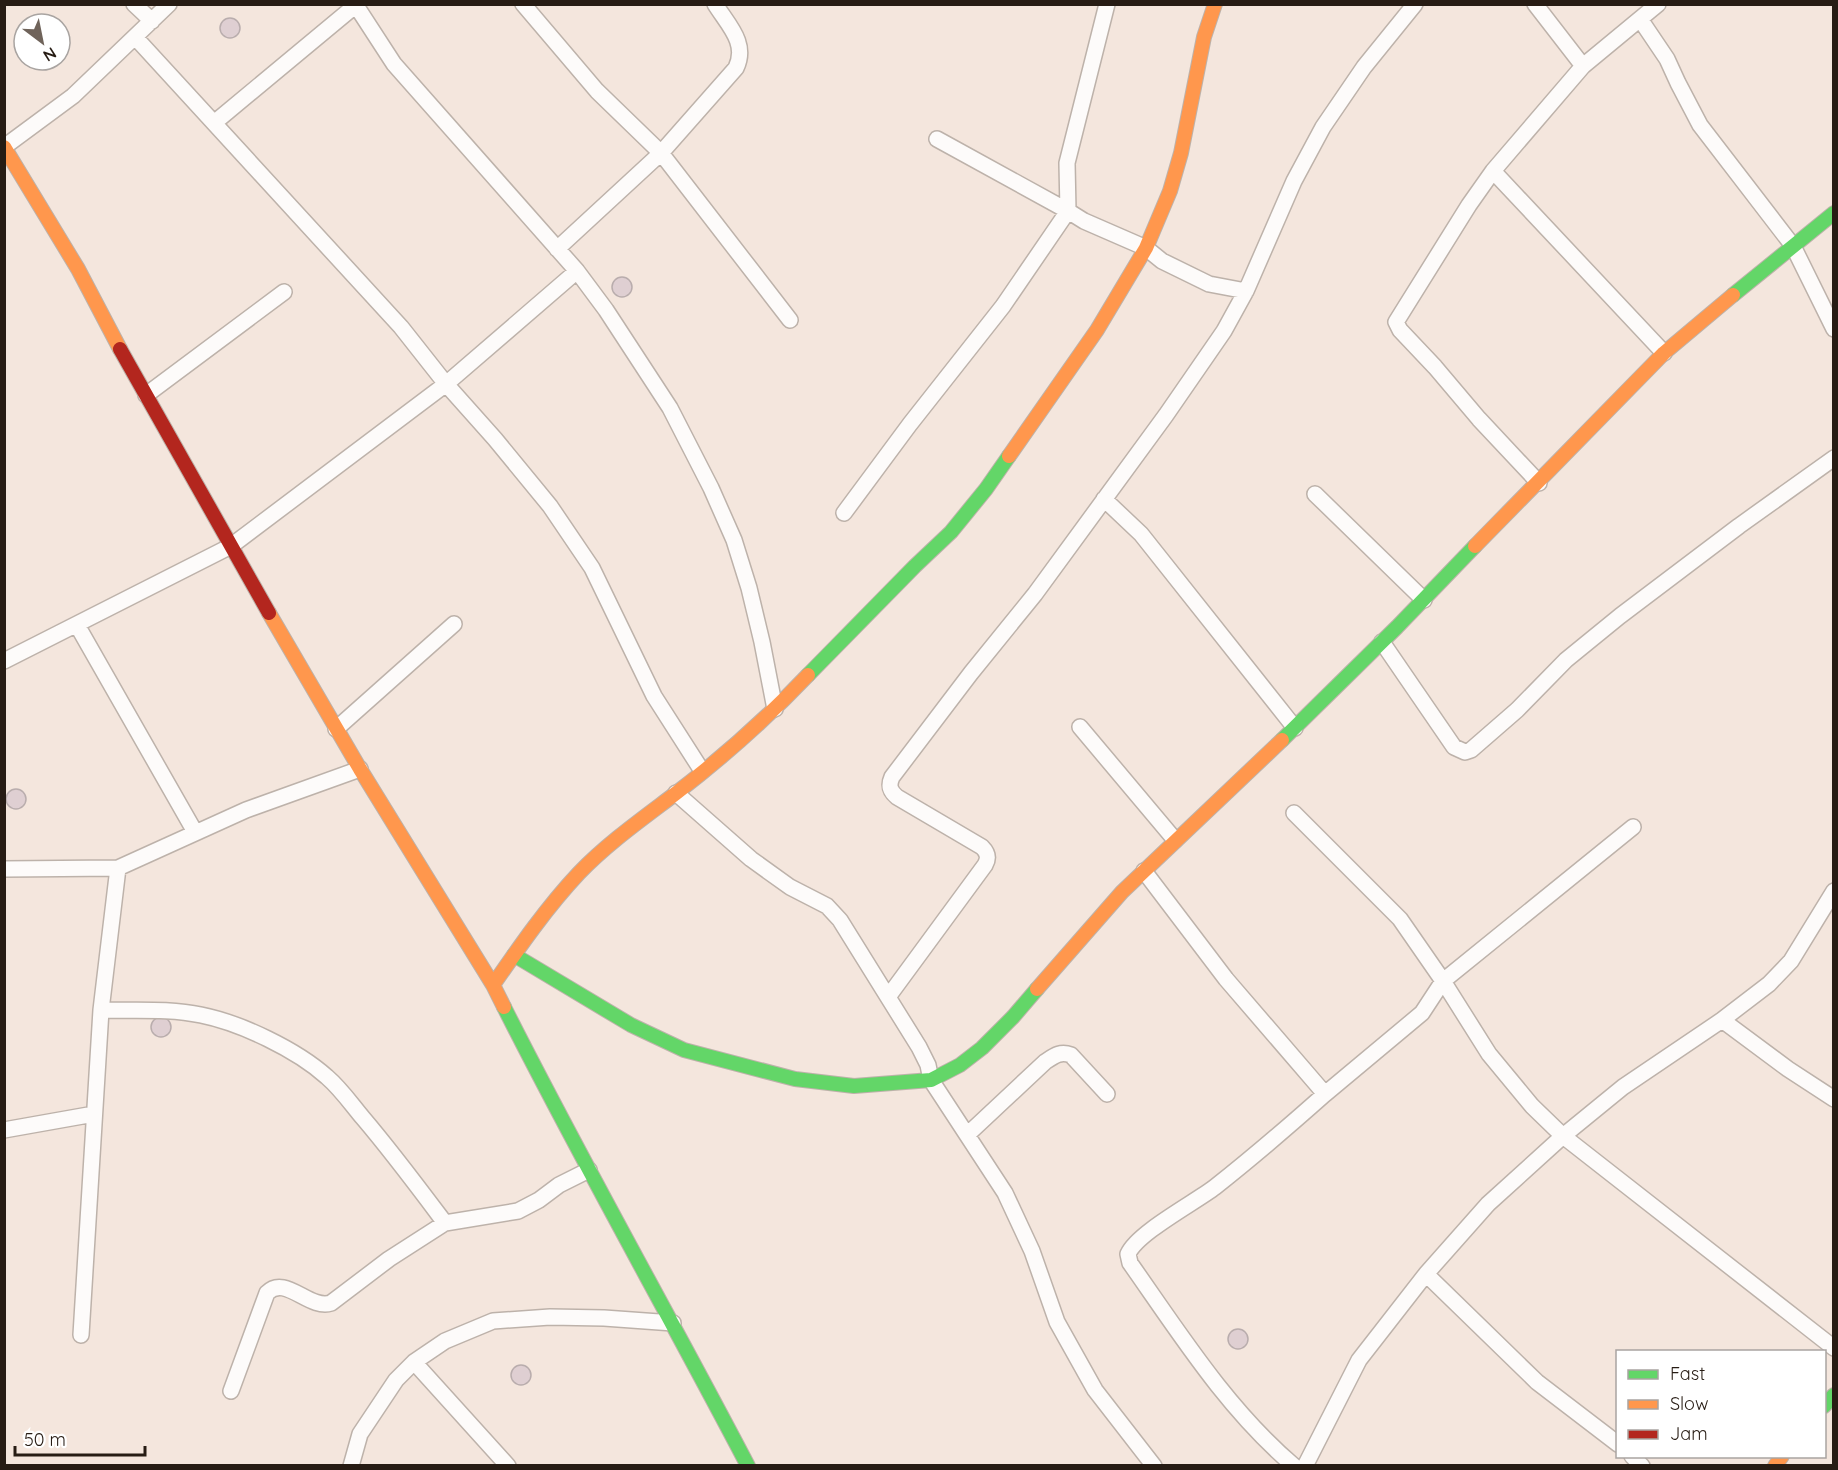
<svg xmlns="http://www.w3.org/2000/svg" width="1838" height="1470" viewBox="0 0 1838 1470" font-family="Quicksand,sans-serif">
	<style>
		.building { fill: #dfcfd2; stroke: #b9adad; stroke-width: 1.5 }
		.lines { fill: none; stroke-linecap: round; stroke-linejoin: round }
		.street-casing { stroke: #bdb2aa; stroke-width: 18 }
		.fast-casing { stroke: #bdb2aa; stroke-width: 16 }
		.slow-casing { stroke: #bdb2aa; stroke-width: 16 }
		.jam-casing { stroke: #bdb2aa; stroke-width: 16 }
		.street { stroke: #fdfbfa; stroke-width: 15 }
		.fast { stroke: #63d668; stroke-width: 14 }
		.slow { stroke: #ff974d; stroke-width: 14 }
		.jam { stroke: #b3261e; stroke-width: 14 }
	</style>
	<rect width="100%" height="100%" fill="#f4e6dd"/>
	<path class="building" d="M220 28a10 10 0 1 1 20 0a10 10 0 1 1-20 0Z
		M612 287a10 10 0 1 1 20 0a10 10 0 1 1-20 0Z
		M6 799a10 10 0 1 1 20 0a10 10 0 1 1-20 0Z
		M151 1027a10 10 0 1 1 20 0a10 10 0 1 1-20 0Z
		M1228 1339a10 10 0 1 1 20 0a10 10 0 1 1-20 0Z
		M511 1375a10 10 0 1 1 20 0a10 10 0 1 1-20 0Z"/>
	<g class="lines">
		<g class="street-casing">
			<path id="street" d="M134 4 152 21
				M355 4 394 64 577 271 606 310 670 408 711 488 734 540 749 588 762 642 775 709
				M523 4 597 91 661 153 790 320
				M1107 4 1067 163 1068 211 1084 221 1146 248 1162 261 1209 284 1246 291
				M1535 4 1583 66
				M1658 4 1583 66 1493 171 1664 353
				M1640 19 1667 59 1678 83 1700 125 1793 246 1834 329
				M135 37 401 327 446 384 495 439 550 506 592 568 654 696 702 771
				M214 123 356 5
				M4 147 73 96 169 4
				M1493 171 1469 205 1396 322 1400 330 1435 367 1479 419 1539 483
				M557 249 661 153 736 68C748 43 728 25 715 4
				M146 395 284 292
				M1315 494 1424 600
				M1104 499 1141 534 1295 728
				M844 513 910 424 1003 306 1068 211 937 139
				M77 625 195 832
				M1382 642 1454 747 1465 752 1471 750 1517 710 1566 660 1620 616 1739 526 1834 458
				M4 661 231 546 446 384 577 271
				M1080 727 1175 840
				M336 729 454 624
				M676 793 751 859 790 887 827 906 840 920 919 1047 928 1065 931 1080 1005 1193 1032 1251 1057 1322 1095 1390 1154 1466
				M1294 813 1400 919 1443 981 1489 1054 1532 1106 1563 1136 1834 1348
				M4 869 118 868 246 810 360 769
				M1144 871 1226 979 1325 1094 1422 1013 1443 981 1633 827
				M888 997 985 865C989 858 988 853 982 847L897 797C890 791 888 786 892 777L971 673 1035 594 1166 415 1224 331 1246 291 1294 181 1323 127 1364 67 1415 4
				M101 1010C134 1011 169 1008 201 1015 241 1023 297 1050 327 1077 341 1089 352 1105 363 1118 392 1152 418 1187 445 1223
				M1722 1020 1788 1069 1834 1099
				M4 1130 94 1114
				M967 1135 1045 1062C1054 1056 1060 1051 1071 1055L1107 1094
				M1426 1274 1537 1382 1618 1444
				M81 1335 101 1010 118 868
				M414 1362 508 1466
				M231 1391 267 1293C285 1274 309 1310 331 1303L389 1259 445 1223 518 1211 539 1200 559 1185 589 1170
				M1632 1456 1642 1466
				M351 1466 360 1434 396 1380 414 1362 445 1341 493 1321 550 1317 604 1318 673 1323
				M1294 1466C1227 1409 1180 1334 1130 1263L1128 1254C1137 1233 1194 1203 1215 1187 1253 1157 1289 1126 1325 1094
				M1305 1466 1359 1360 1426 1274 1488 1204 1563 1136 1623 1087 1722 1020 1769 984 1791 961 1834 891"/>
		</g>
		<g class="fast-casing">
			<path id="fast" d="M1733 295 1834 213
				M808 675 915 566 951 532 986 489 1009 456
				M1282 740 1397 627 1475 546
				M514 955 631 1025 684 1050 795 1079 854 1086 931 1080 960 1065 982 1048 1013 1017 1037 989
				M504 1007C582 1162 668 1313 748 1466
				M1824 1406 1834 1395"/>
		</g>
		<g class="slow-casing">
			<path id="slow" d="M4 147 78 269 120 349
				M1009 456 1097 330 1146 248 1170 191 1181 153 1204 37 1215 4
				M1475 546 1664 353 1733 295
				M269 613 360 769 493 985 504 1007
				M493 985C520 946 547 907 579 873 608 843 642 819 675 794 722 758 767 718 808 675
				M1037 989 1122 892 1282 740
				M1775 1466 1782 1456"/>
		</g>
		<g class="jam-casing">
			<path id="jam" d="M120 349 269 613"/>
		</g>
		<use href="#street" class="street"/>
		<use href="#fast" class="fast"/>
		<use href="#slow" class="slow"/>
		<use href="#jam" class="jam"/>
	</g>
	<rect width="1838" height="1470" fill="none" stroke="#271c14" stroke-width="12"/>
	<rect x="1616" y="1350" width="210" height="108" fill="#ffffff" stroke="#a9a4a1" stroke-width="1.5"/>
	<rect x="1628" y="1370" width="30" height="9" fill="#63d668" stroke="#a9a4a1" stroke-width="1.5"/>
	<text x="1670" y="1380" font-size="18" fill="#271c14">Fast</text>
	<rect x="1628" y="1400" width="30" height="9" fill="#ff974d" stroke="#a9a4a1" stroke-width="1.5"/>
	<text x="1670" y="1410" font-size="18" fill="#271c14">Slow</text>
	<rect x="1628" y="1430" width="30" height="9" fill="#b3261e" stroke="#a9a4a1" stroke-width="1.5"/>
	<text x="1670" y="1440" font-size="18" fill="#271c14">Jam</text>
	<g transform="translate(42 42) rotate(148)"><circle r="28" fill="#ffffff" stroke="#a9a4a1" stroke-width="1.5"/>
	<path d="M0-4.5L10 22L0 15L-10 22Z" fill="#6f635a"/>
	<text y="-9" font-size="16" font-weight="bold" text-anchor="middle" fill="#271c14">N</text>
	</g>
	<path d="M15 1446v9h130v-9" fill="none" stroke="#271c14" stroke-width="3"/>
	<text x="24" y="1446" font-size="18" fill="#271c14" stroke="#ffffff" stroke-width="4.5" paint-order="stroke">50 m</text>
</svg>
